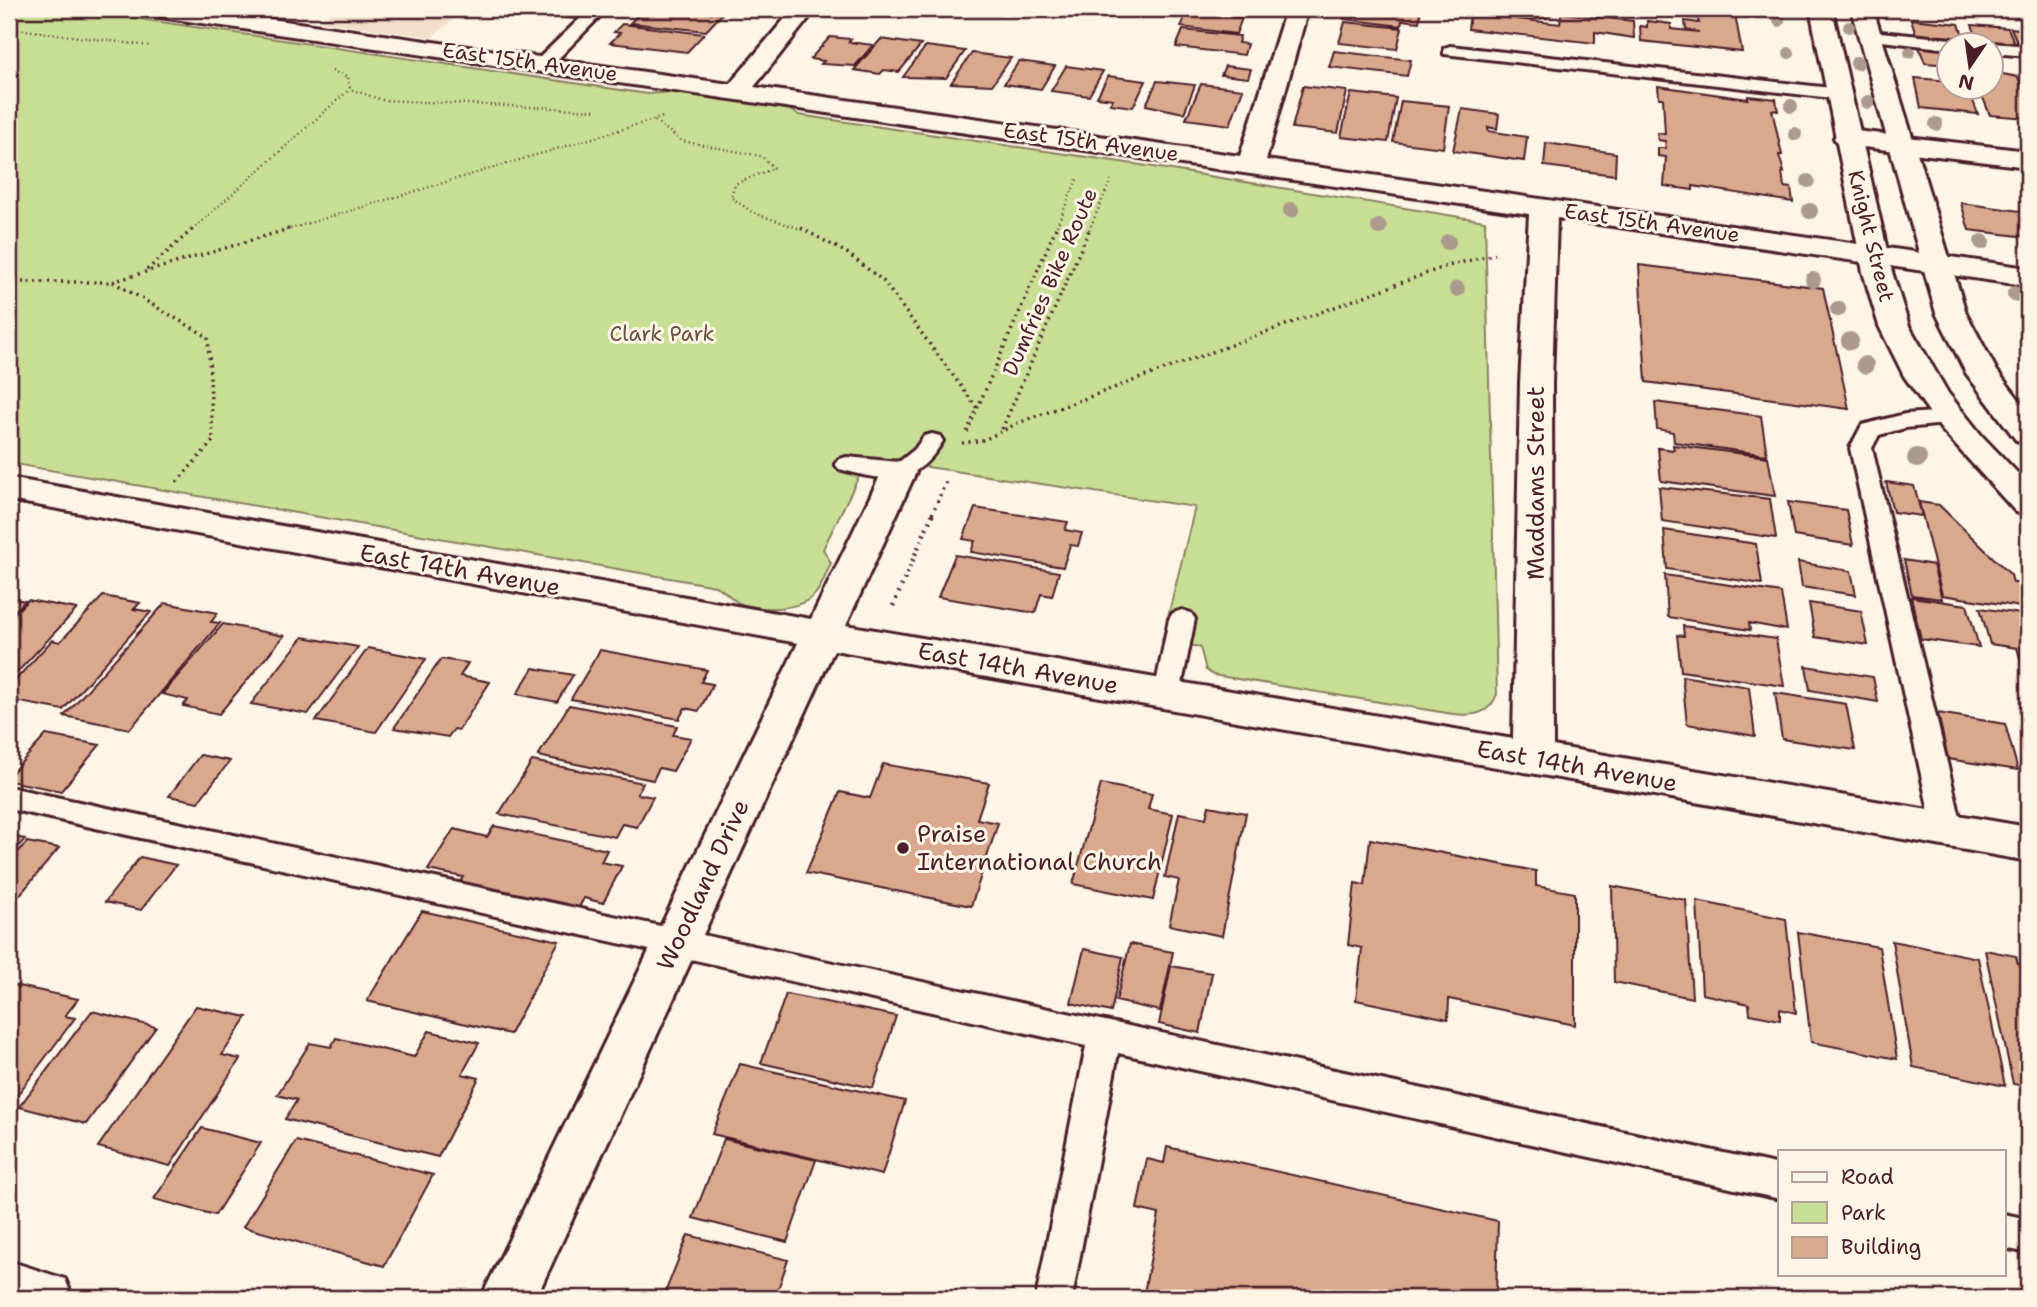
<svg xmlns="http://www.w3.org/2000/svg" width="2037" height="1307" viewBox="0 0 2037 1307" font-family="'Shantell Sans',sans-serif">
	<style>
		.built { fill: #f2decb }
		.green { fill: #c8de94; stroke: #897e60; stroke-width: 2 }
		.building { fill: #daa88d; stroke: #4a1f2b; stroke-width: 2 }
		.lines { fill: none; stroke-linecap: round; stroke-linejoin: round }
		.service-casing { stroke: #4a1f2b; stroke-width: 6 }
		.minor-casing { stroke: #4a1f2b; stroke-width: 6 }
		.secondary-casing { stroke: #4a1f2b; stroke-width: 6 }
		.path-far2 { stroke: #4a1f2b; stroke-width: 2.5; stroke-dasharray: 1 3.5; stroke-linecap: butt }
		.path-far1 { stroke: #4a1f2b; stroke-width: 3.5; stroke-dasharray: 2 4.5; stroke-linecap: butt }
		.path { stroke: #4a1f2b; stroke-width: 4.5; stroke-dasharray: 2 5; stroke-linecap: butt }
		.service { fill: #fcf5e5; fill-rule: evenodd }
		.minor { fill: #fcf5e5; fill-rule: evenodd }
		.secondary { fill: #fcf5e5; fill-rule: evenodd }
		.tree { fill: #ac9a8d }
		.poi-dot { fill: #4a1f2b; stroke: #fcf5e5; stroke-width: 2.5 }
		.labels { text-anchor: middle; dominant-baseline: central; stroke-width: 6; stroke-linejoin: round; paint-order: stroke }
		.far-street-label { font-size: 21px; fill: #4a1f2b; stroke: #fcf5e5 }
		.far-park-label { font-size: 21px; fill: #6a4f45; stroke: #fcf5e5 }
		.street-label { font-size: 24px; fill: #4a1f2b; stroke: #fcf5e5 }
		.poi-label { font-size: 24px; fill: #4a1f2b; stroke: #fcf5e5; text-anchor: start }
	</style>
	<rect width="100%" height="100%" fill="#fcf5e5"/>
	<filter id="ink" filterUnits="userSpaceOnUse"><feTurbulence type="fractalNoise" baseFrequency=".0143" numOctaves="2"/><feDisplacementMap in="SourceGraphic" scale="14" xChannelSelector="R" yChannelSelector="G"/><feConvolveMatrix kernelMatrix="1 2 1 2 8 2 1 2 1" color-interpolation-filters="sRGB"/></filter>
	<g filter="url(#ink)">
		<path class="built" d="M336 9H467L432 37 319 21Z"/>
		<path class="green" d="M9 9H73L648 94 671 92 787 108 799 115 1141 165 1485 221 1497 694C1490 715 1473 716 1453 714L1213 675 1206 670 1200 647 1162 641 1195 507 868 458 823 549 831 563C826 573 823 585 816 593 802 611 756 612 737 602 729 597 725 590 715 586L9 463Z"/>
		<path class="building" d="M539 9H588L577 19 533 14Z
			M644 9H676L722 14 706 31 630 23Z
			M884 9H950L946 15Z
			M1182 9H1245L1241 17Z
			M1347 9H1421L1419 22 1402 20 1401 26 1344 19Z
			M1687 9H1734L1742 52 1641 41 1640 26 1647 27V21L1671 24V29L1699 32 1686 30 1685 21 1699 23 1698 19 1688 18Z
			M1948 9H1990L1993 15 1949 10Z
			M1187 12 1242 18 1236 34 1181 27Z
			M1561 13 1633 21 1634 38 1595 32V43L1468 29 1470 14 1560 24Z
			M1911 19 1959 24 1964 38 1916 34Z
			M1345 22 1402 28 1397 49 1339 43Z
			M622 24 704 34 687 52 610 43 620 33 614 32Z
			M1972 25 2008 28 2015 44 1978 40Z
			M2011 28 2028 30V45L2018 44Z
			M1183 30 1240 36 1238 43 1247 44 1244 55 1176 47Z
			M830 37 851 39 849 42 873 45 855 66 821 64 824 61 810 59Z
			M881 39 921 45 899 72 884 70 880 74 854 70Z
			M926 46 965 51 946 78 903 77Z
			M1919 47 1950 50V65L1925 63Z
			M1334 51 1411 60 1407 76 1329 67Z
			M972 53 1011 58 992 85 951 83Z
			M1019 61 1055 66 1041 89 1004 84Z
			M1066 66 1103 71 1089 96 1051 91Z
			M1225 66 1251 69 1248 78 1221 75Z
			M1992 72 2018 77 2028 100V118L1990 115 1979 88H1992Z
			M1108 76 1146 81 1133 107 1110 104 1113 99 1097 97Z
			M1915 78 1950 81V88H1968L1978 114 1921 108Z
			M1157 81 1195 85 1184 113 1146 105Z
			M1201 84 1243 89 1230 125 1186 119Z
			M1303 86 1347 91 1338 133 1292 128Z
			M1658 86 1748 99V96L1776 99 1778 111 1772 110 1782 155H1779L1784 172 1782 171 1784 187 1791 188 1793 202 1693 186V190L1664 186 1666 157 1658 156V148H1666L1665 141 1658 140 1657 133 1665 134 1663 98H1659Z
			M1351 93 1396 98 1388 142 1341 137Z
			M1401 101 1449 106 1443 148 1393 142Z
			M1462 109 1499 114 1497 129 1488 127V131L1527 137 1524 161 1453 151Z
			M1546 143 1616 153 1615 175 1544 166Z
			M1961 203 2028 212V237L1969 230Z
			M1639 265 1823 288 1849 409 1646 382Z
			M1655 402 1761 416 1767 455 1674 442 1673 432 1657 429Z
			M1673 445 1768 457 1775 496 1661 481 1658 448 1674 450Z
			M1886 482 1914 486 1922 516 1893 512Z
			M1659 487 1770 499 1776 538 1662 521Z
			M1788 502 1846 510 1853 545 1794 536Z
			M1919 502 1939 505 2011 575 2013 583H2022L2028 589V608L1942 595Z
			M975 508 1068 522 1065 530 1082 533 1078 546 1070 545 1063 567 971 552 975 541 963 539Z
			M1664 530 1756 544 1762 584 1667 569Z
			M955 555 1059 572 1052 596 1041 594 1035 613 938 597Z
			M1904 560 1933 565 1942 599 1912 595Z
			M1798 562 1851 571 1856 595 1802 587Z
			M1665 575 1781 593 1787 630 1749 623 1750 630 1668 617Z
			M103 596 140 603 134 609 151 612 63 710 9 700V687L52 640 60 642Z
			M1911 597 1967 605 1979 647 1921 639Z
			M9 598 25 601 9 617Z
			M28 600 77 609 9 681V619Z
			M165 603 218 613 211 622 220 623 130 729 64 716Z
			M1809 603 1861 611 1868 645 1815 637Z
			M1980 608 2028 615V669L2023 668 2017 648 1990 644Z
			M223 624 284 636 219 714 183 706 188 700 162 694Z
			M1683 626 1776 639 1784 686 1681 671 1677 635 1684 636Z
			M303 637 358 647 308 714 251 704Z
			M368 648 426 659 376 732 316 721Z
			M600 650 707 670 701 682 713 684 699 711 685 708 679 719 571 699Z
			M441 659 468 663 460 676 490 682 459 730 454 729 448 737 394 728Z
			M1806 666 1873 677 1878 702 1810 690Z
			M533 668 573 675 557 702 517 694Z
			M1682 676 1749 687 1755 736 1687 724Z
			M1775 693 1846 704 1855 750 1782 739Z
			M569 705 677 726 673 735 691 738 673 771 659 768 653 780 538 756Z
			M1938 713 2005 724 2018 770 1948 759Z
			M46 735 100 745 61 791 9 781V776Z
			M200 755 230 761 198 802 169 796Z
			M532 761 643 783 637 794 653 797 637 827 622 824 615 837 499 814Z
			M883 764 989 783 977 819 998 823 971 906 806 873 840 792 870 798Z
			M1101 784 1152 794 1148 809 1173 814 1153 900 1073 884Z
			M1209 806 1246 813 1222 936 1169 925 1179 880 1165 877 1179 813 1206 818Z
			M494 826 607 850 601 862 622 866 603 903 584 898 578 909 459 883 463 877 428 870 454 829 487 837Z
			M9 836 25 839 9 858Z
			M1370 839 1536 871V886L1575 893V1025L1449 999 1448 1019 1356 1000 1362 948 1348 945 1355 883 1365 885Z
			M27 842 59 848 19 896 9 894V862Z
			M140 857 176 865 141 910 105 902Z
			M1612 886 1686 900 1692 998 1614 982Z
			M1697 901 1786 919 1796 1013 1780 1009V1020L1750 1014 1749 1004 1702 994Z
			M422 911 559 941 510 1034 367 1001Z
			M1798 932 1879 947 1897 1059 1811 1042Z
			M1892 941 1978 958 2005 1086 1913 1067Z
			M1130 944 1173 952 1160 1011 1116 1001Z
			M1084 949 1123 957 1111 1012 1071 1003Z
			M1985 950 2016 956 2018 964 2028 966V1087L2013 1084Z
			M1171 966 1212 973 1200 1033 1159 1024Z
			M9 984 78 999 65 1016 75 1018 9 1106Z
			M786 994 896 1016 873 1088 761 1063Z
			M196 1006 247 1017 222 1055 240 1059 170 1166 98 1147Z
			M92 1011 156 1027 86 1124 19 1107Z
			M429 1031 479 1043 462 1074 479 1078 438 1157 285 1119 297 1100 277 1095 310 1043 331 1047 336 1038 414 1057Z
			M740 1064 905 1101 882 1175 712 1134Z
			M202 1128 261 1143 215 1215 154 1199Z
			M724 1139 816 1160 787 1242 693 1218Z
			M296 1141 433 1175 384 1266 243 1227Z
			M1167 1147 1498 1221 1496 1298H1143L1159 1214 1137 1209 1147 1159 1164 1163Z
			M688 1235 788 1260 775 1298H663Z"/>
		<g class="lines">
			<g class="service-casing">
				<path id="service" d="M590 9H607L549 68H537V60Z
					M1502 9H1552V12C1543 20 1511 17 1502 9Z
					M1870 31 1971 41 1979 46H1950V49L1864 39 1862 36Z
					M1992 43 2028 46V56L1992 53V46H1986Z
					M1450 46 1840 89 1849 94 1840 99 1444 54V48Z
					M1949 411 1957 413 1960 418 1957 423 1905 428 1879 435 1872 448 1963 830 1958 838 1948 842 1938 838 1933 830 1850 448 1862 425 1905 414Z
					M932 434 940 436 943 441C915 487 887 482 839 469L835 464 839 459 847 457 899 462 915 449 924 436Z
					M1182 610 1191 613 1195 619 1180 694 1177 701 1167 704 1157 701 1154 694 1169 619 1173 613Z
					M9 787 1780 1165V1199L1118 1053 1072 1298H1036L1086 1046 9 809Z
					M2004 1214 2028 1219V1253L2004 1248Z"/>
			</g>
			<g class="minor-casing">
				<path id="minor" d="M142 9H200L730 84 793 9H816L754 87 1240 156 1286 9H1308L1266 160 2028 268V286L1557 218 1552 383 1553 746 2028 827V861L834 650 536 1298H481L798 643 9 500V478L811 619 882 472 887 464 899 461 911 464 916 472 846 625 1513 739 1520 383 1529 214 153 16 145 14Z
					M1847 130 2028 151V167L1838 144 1834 138 1838 132Z
					M9 1261 65 1279 73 1298H9Z"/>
			</g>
			<g class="secondary-casing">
				<path id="secondary" d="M1810 9H1832L1892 272 1909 326 1948 393 1982 436 2028 484V515L2016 512 1941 429 1904 376 1879 326 1863 272Z
					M1851 9H1873L1966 313 1997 371 2028 411V443L2016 440 1966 373 1936 313Z"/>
			</g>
			<path class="path-far2" d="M97 18 105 13
				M9 28 150 46
				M332 71 348 77 350 89 382 100 596 110
				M655 121 682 141 761 156 774 168 735 184 731 197 753 213 804 230
				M192 230 350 89
				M286 230 663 117
				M1055 230 1078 177
				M1089 230 1111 180"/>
			<path class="path-far1" d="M801 228 847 253 883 281 977 408
				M147 270 194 228
				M9 282H112L292 228
				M113 282 208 337 213 441 177 482
				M1002 429 1090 228
				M967 432 1056 228
				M962 443 984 440 1018 423 1444 267 1495 254
				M932 514 946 482"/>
			<path class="path" d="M893 606 933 513"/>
			<use href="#service" class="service"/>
			<use href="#minor" class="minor"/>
			<use href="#secondary" class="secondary"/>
		</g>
		<g class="tree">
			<circle cx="1779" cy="21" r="6"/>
			<circle cx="1849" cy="27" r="6"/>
			<circle cx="1910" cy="52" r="6"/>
			<circle cx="1789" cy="53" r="6"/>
			<circle cx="1857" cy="63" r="7"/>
			<circle cx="1868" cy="102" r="7"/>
			<circle cx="1791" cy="106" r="7"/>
			<circle cx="1936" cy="124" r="7"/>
			<circle cx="1795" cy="134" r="7"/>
			<circle cx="1808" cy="181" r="7"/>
			<circle cx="1291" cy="210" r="8"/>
			<circle cx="1810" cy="211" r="8"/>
			<circle cx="1379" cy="227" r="8"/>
			<circle cx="1448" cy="242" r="8"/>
			<circle cx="1982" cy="242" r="8"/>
			<circle cx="1813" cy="280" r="8"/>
			<circle cx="1457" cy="289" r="8"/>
			<circle cx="2015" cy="294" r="8"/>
			<circle cx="1838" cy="309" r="8"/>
			<circle cx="1850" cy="341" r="9"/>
			<circle cx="1865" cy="365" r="9"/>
			<circle cx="1917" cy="458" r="10"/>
		</g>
	</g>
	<circle class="poi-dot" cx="903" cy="848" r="7"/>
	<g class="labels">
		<g class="far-street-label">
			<text transform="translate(530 62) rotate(8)">East 15th Avenue</text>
			<text transform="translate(1091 142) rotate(8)">East 15th Avenue</text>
			<text transform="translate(1652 223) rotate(8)">East 15th Avenue</text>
			<text transform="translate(1871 236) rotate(76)">Knight Street</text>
			<text transform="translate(1050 282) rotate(-66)">Dumfries Bike Route</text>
		</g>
		<g class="far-park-label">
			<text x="662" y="334">Clark Park</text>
		</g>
		<g class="street-label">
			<text transform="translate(1536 483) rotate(-90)">Maddams Street</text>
			<text transform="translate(460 570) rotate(10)">East 14th Avenue</text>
			<text transform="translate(1018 668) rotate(10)">East 14th Avenue</text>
			<text transform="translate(1577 766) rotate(10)">East 14th Avenue</text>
			<text transform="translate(703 885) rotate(-65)">Woodland Drive</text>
		</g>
		<g class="poi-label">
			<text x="917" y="834">Praise<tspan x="917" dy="28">International Church</tspan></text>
		</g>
	</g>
	<rect width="2037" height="1307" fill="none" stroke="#fcf5e5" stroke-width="35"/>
	<rect x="18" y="18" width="2002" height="1272" fill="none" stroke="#4a1f2b" stroke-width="2.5" filter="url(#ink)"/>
	<rect x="1778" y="1150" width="228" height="126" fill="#fcf5e5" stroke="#b59f9b" stroke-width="2"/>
	<rect x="1792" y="1172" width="35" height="10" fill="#fcf5e5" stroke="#b59f9b" stroke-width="2"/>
	<text x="1841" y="1184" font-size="21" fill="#4a1f2b">Road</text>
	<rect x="1792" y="1202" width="35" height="21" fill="#c8de94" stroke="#b59f9b" stroke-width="2"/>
	<text x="1841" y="1220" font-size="21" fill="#4a1f2b">Park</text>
	<rect x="1792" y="1237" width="35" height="21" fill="#daa88d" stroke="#b59f9b" stroke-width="2"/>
	<text x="1841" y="1254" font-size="21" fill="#4a1f2b">Building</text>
	<g transform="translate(1970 66) rotate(193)"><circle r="33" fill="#fcf5e5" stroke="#b59f9b" stroke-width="2"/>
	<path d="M0-5L12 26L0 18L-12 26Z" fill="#4a1f2b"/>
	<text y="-10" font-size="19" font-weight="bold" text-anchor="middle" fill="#4a1f2b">N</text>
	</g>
</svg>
